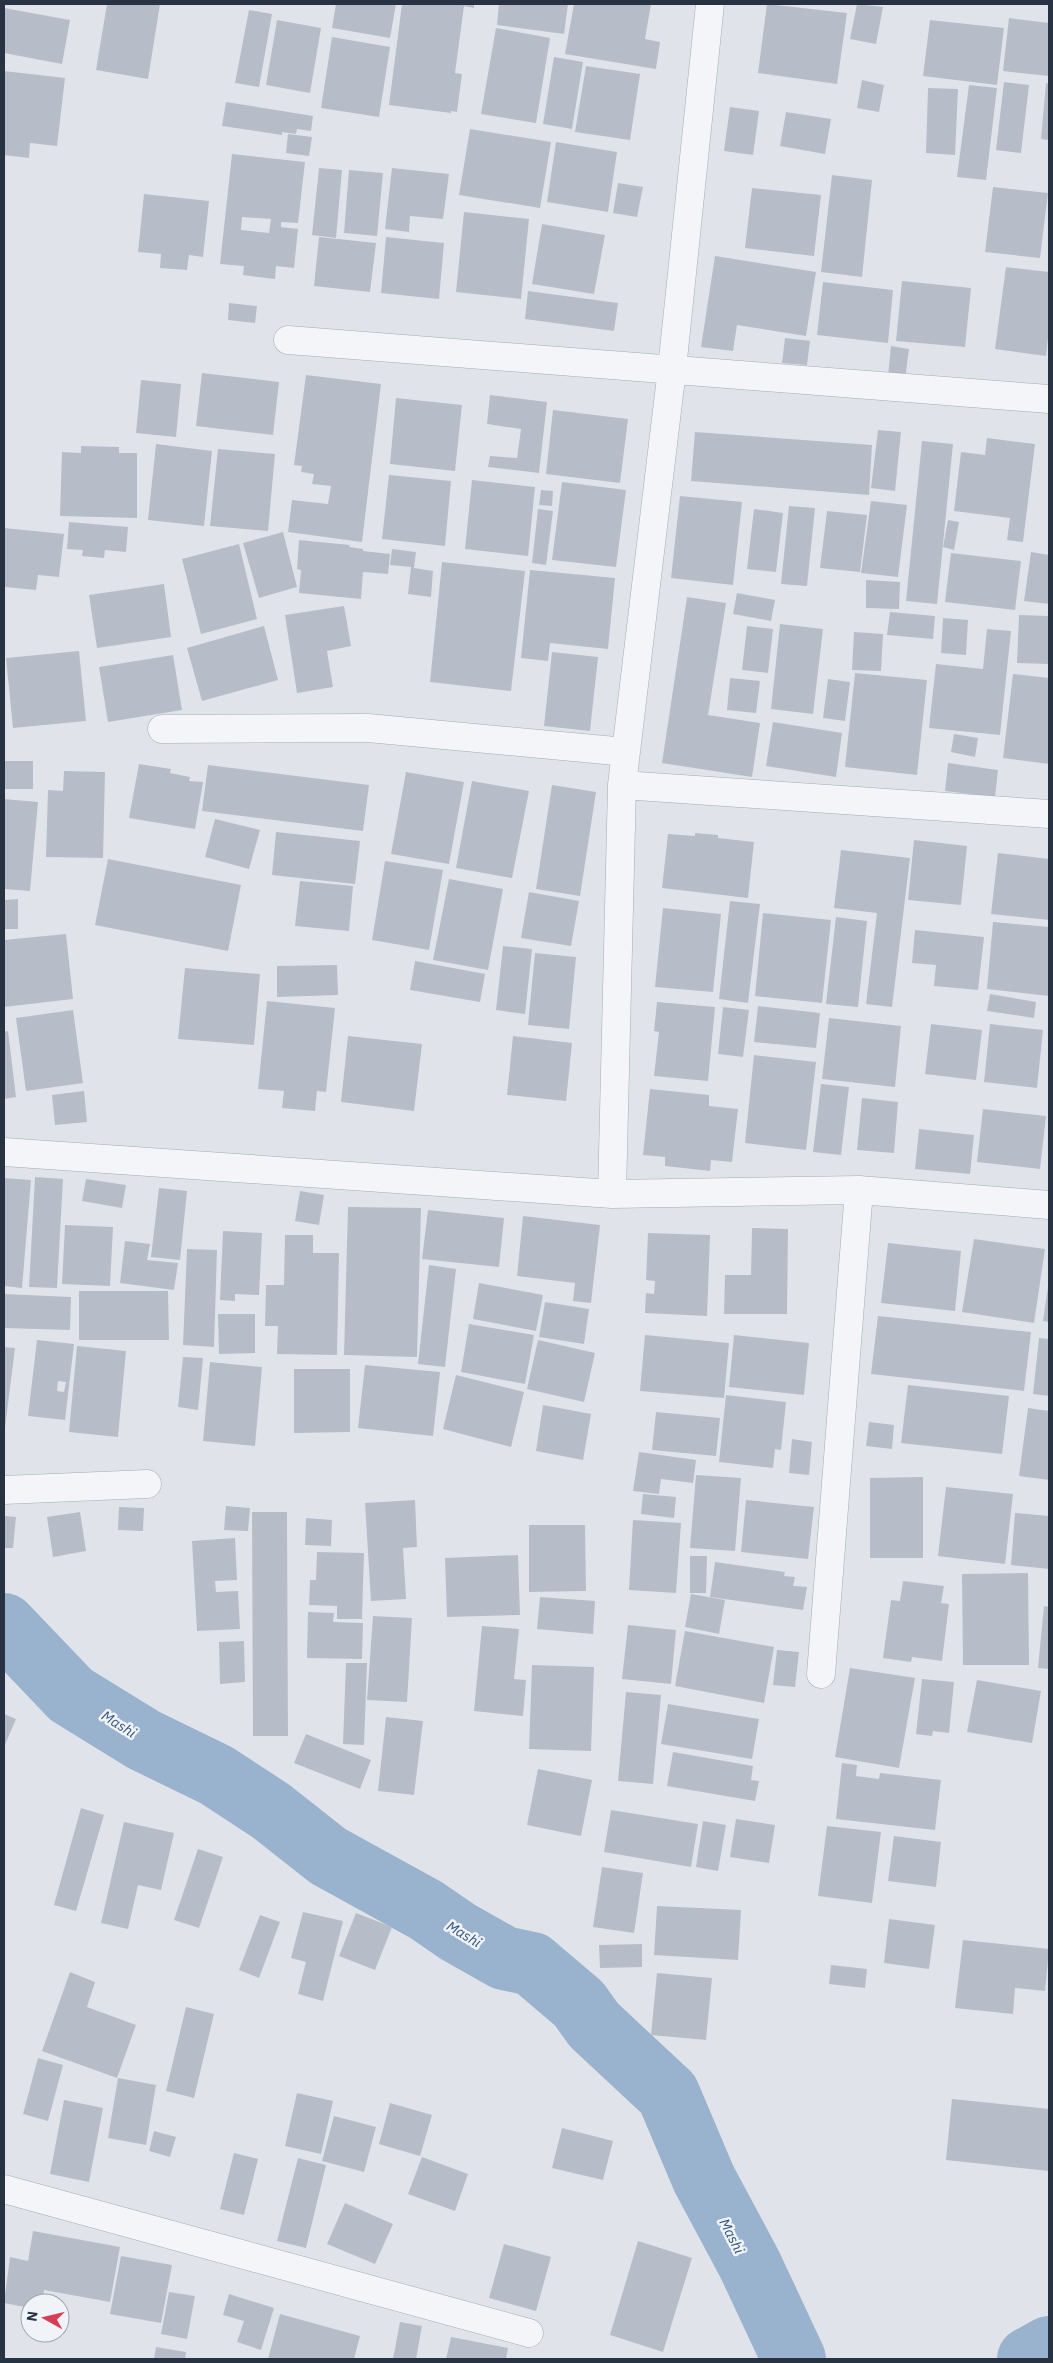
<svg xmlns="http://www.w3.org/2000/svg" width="1053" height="2363" viewBox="0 0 1053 2363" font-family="'IBM Plex Sans',sans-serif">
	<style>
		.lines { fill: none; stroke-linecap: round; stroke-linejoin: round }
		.river { stroke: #99b2cd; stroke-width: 64 }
		.building { fill: #b7bdc8; fill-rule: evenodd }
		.street-casing { stroke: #a5abb5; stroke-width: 29 }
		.street { stroke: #f3f5f8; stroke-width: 28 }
		.labels { text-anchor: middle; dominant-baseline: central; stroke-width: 5; stroke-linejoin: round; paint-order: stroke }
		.water-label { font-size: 14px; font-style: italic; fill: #2f507a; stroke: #f0f3f7 }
	</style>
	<rect width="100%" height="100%" fill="#e0e4ea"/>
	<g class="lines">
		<path class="river" d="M4 1625 71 1695 144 1740 216 1775 271 1811 328 1856 426 1910 458 1932 504 1958 532 1964 579 2004 594 2025 668 2094 704 2179 750 2265 794 2359
			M1029 2359 1049 2348"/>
	</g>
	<path class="building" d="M107 4H160L148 79 96 70Z
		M336 4H396L390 38 332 28Z
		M402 4H474V8L464 6 455 73 462 74 457 112 451 111V113L389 105Z
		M499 4H568L564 34 497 25Z
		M574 4H651L645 39 660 42 656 69 565 54Z
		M767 4 847 13 837 84 758 73Z
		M857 4 883 7 876 44 850 39Z
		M4 8 70 20 62 64 4 53Z
		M249 10 272 14 259 87 235 83Z
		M1009 18 1049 23V76L1003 71Z
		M277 20 321 28 310 93 266 85Z
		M930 20 1004 28 997 85 923 76Z
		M496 28 550 38 536 123 481 114Z
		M332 37 390 47 379 117 321 108Z
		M554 57 583 62 572 129 543 124Z
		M586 66 640 74 630 140 575 132Z
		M4 71 65 78 57 146 30 143 29 158 4 155Z
		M862 80 884 85 879 112 857 108Z
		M1004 82 1029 85 1021 153 996 150Z
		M1046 83 1049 84V140L1041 139Z
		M969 85 997 88 986 180 957 177Z
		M928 88 958 89 955 155 926 153Z
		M226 102 313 116 311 131 297 129 296 134 282 132V135L222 126Z
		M730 107 759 111 753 155 724 151Z
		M786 112 831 119 825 154 780 146Z
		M470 129 551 142 540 208 459 195Z
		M288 134 312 137 309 156 286 153Z
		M556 142 617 152 608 212 547 202Z
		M232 154 305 162 298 223 281 222V227L298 229 294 268 276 266 275 279 243 275 244 266 220 264ZM242 217 271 219 269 233 241 230Z
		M319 168 342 170 336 238 312 235Z
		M392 168 449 174 443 219 410 216 409 232 385 229Z
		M349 170 383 173 377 236 344 233Z
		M832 175 872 180 862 277 821 272Z
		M618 183 643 187 637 217 613 213Z
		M993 187 1048 193 1040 258 985 252Z
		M752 188 821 195 814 256 745 248Z
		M144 194 209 201 203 257 189 255 187 270 160 268 161 254 138 252Z
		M464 212 529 219 521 299 456 292Z
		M542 224 605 235 594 294 532 284Z
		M319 237 376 243 370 292 314 286Z
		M386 237 444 243 439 299 381 293Z
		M715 256 816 272 806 336 737 325 733 351 701 347Z
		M1006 267 1049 272V328L1046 356 995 349Z
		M902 281 971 288 965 347 896 341Z
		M823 282 893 290 888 343 817 335Z
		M528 291 618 303 614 331 525 319Z
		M229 303 257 306 255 323 228 320Z
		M785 338 810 341 807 365 782 363Z
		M891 346 909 349 905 379 888 376Z
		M202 373 279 382 273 435 196 426Z
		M306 375 381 384 362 542 288 532 292 500 328 504 331 486 312 484 314 474 301 472 302 466 294 465Z
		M141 380 181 384 176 437 136 433Z
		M490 395 547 402 539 473 488 467 490 456 517 458 521 429 487 424Z
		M396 398 462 405 455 471 390 464Z
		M553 410 628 419 620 483 546 474Z
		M878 430 901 432 895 491 871 488Z
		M695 432 872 445 869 495 691 481Z
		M987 438 1035 444 1023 542 1007 540 1010 518 954 511 961 452 985 455Z
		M922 441 953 444 937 604 906 601Z
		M156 444 212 451 204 526 148 520Z
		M81 446 119 447V453H137V518L60 516 62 452 81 453Z
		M218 449 275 454 268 531 210 526Z
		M389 475 451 481 445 546 382 539Z
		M472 480 535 487 528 556 465 549Z
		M562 482 626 490 616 567 552 560Z
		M541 490 553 491 552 506 539 505Z
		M680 496 742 502 733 585 671 578Z
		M871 501 907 505 898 577 861 573Z
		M789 506 815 508 807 586 781 584Z
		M538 509 553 511 546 565 532 563Z
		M754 509 783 513 776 572 747 569Z
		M827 511 867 515 860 572 820 568Z
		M948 520 959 522 954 550 943 547Z
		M69 522 128 527 126 552 105 550 104 558 82 556 83 550 67 549Z
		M4 528 64 534 59 577 38 575 36 590 5 587Z
		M283 532 297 587 259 598 243 543Z
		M299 540 350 545 349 547 363 549V551L390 554 388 574 363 572 361 599 299 593 301 570 297 569Z
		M239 544 257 619 201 634 182 559Z
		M392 549 416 552 414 568 433 571 431 597 408 594 411 567 390 565Z
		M1031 552 1049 555V604L1024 601Z
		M951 553 1021 561 1015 610 945 602Z
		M442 562 525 571 511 691 430 682Z
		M530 570 615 578 608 649 550 643 548 661 521 658Z
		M866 580 900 582 899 609 866 608Z
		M164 584 171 637 97 648 89 595Z
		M737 593 775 600 771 621 733 614Z
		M687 597 726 603 708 715 760 723 752 777 662 763Z
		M344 606 351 646 327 651 333 687 297 693 285 615Z
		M890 612 935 616 933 639 887 635Z
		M1019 615 1049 616V664L1017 663Z
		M943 618 968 620 966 655 941 653Z
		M780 624 823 629 813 714 771 709Z
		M264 626 278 680 202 701 187 648Z
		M747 626 773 629 768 673 742 670Z
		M987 629 1011 631 1000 735 929 728 936 664 983 669Z
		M854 632 883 634 881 671 852 670Z
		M79 651 86 721 13 728 6 658Z
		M552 652 598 657 590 731 544 726Z
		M173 655 182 710 108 722 99 667Z
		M855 673 927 680 917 775 845 767Z
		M1013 674 1049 678V764L1003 758Z
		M730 678 760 681 756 713 727 710Z
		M828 679 850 682 845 721 823 718Z
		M773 722 842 733 836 777 766 766Z
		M954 734 978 738 975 757 951 752Z
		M4 761H33V789H4Z
		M948 763 998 770 995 797 945 791Z
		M139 764 171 769 170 773 190 777 189 781 203 782 195 829 129 818Z
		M208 765 369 785 363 831 202 811Z
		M64 771 105 772 103 858 46 857 48 790 63 791Z
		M406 772 464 782 449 864 391 854Z
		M472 781 529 791 512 878 456 868Z
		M552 785 596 792 580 896 536 889Z
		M4 799 38 802 30 891 4 889Z
		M215 819 260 830 249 869 205 857Z
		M276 832 360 841 355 884 272 875Z
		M695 833 718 835V838L754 842 748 898 662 888 668 834 695 836Z
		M914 840 967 846 961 905 908 900Z
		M841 850 910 858 892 1007 866 1004 877 913 834 908Z
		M998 853 1049 859V920L991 914Z
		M108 859 241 885 228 951 95 925Z
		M385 861 443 870 429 950 372 940Z
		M449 879 503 889 488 970 433 960Z
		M300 881 353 886 349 931 295 926Z
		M529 892 579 901 571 946 521 938Z
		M18 899V929H4V900Z
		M730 901 760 904 748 1003 719 999Z
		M663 908 721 914 713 992 655 987Z
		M763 913 831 920 822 1003 755 996Z
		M836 917 867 921 858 1007 826 1004Z
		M993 922 1049 927V996L987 989Z
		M915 930 984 937 978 990 934 986 936 965 912 963Z
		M66 934 73 999 4 1007V940Z
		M503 946 532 949 525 1014 496 1010Z
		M535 953 576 957 569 1029 528 1025Z
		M415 961 485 974 480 1002 410 990Z
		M337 965 338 995 277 997V966Z
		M185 968 260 974 254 1045 178 1039Z
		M990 994 1036 1002 1034 1018 987 1011Z
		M267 1001 335 1008 326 1092 317 1091 315 1111 282 1108 284 1091 258 1089Z
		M657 1002 715 1007 708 1081 654 1076 659 1032 654 1031Z
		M758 1006 820 1013 816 1048 754 1042Z
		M723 1007 749 1010 743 1057 718 1054Z
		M73 1010 83 1083 26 1091 16 1018Z
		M829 1018 901 1026 895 1087 822 1079Z
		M931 1024 982 1030 976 1080 925 1074Z
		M990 1024 1043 1030 1037 1088 984 1082Z
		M8 1031 16 1097 4 1099V1032Z
		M348 1036 422 1044 414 1111 341 1102Z
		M513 1036 572 1043 566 1101 507 1095Z
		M754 1055 816 1062 806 1150 745 1143Z
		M821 1084 849 1087 841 1155 813 1152Z
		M650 1089 709 1095V1106L738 1109 732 1162 711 1160 710 1171 665 1166V1157L643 1155Z
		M84 1091 87 1122 55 1125 52 1095Z
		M862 1098 898 1102 894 1153 857 1150Z
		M983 1109 1046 1116 1040 1169 977 1162Z
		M919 1129 974 1135 970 1174 915 1169Z
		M35 1177 63 1179 57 1288 29 1287Z
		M4 1178 31 1180 22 1288 4 1286Z
		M86 1179 126 1185 122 1208 82 1201Z
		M159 1188 187 1191 180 1260 151 1257Z
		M300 1191 324 1195 319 1225 295 1221Z
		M348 1207 421 1208 417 1357 344 1355Z
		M428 1210 504 1218 499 1267 422 1259Z
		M523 1216 600 1225 591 1303 573 1301 575 1283 517 1276Z
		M65 1225 113 1227 110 1286 62 1284Z
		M752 1228 788 1229 787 1314H724L725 1275H751Z
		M223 1231 262 1233 259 1295 235 1294V1301L220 1300Z
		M648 1233 710 1235 707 1316 645 1313 646 1293 654 1294 655 1281 646 1280Z
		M285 1235H313V1253H339L337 1355 277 1354 278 1326H265L266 1285H284Z
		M974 1239 1045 1249 1034 1323 962 1312Z
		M125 1241 150 1244 147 1260 178 1263 174 1290 120 1283Z
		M888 1243 961 1251 955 1311 881 1303Z
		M187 1249 217 1250 214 1347 183 1345Z
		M429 1265 456 1269 445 1367 418 1364Z
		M479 1283 543 1295 536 1331 473 1319Z
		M1048 1287H1049V1322L1043 1321Z
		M79 1291H168L169 1340H79Z
		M4 1294 71 1297 70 1330 4 1328Z
		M545 1302 589 1309 584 1344 539 1337Z
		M218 1314H255V1353L219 1354Z
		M878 1316 1031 1332 1024 1391 871 1374Z
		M469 1324 534 1335 525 1384 461 1372Z
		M645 1335 729 1343 724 1398 640 1391Z
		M734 1335 809 1343 804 1395 729 1387Z
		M1039 1338 1049 1339V1396L1033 1394Z
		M37 1340 74 1344 65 1420 28 1416ZM58 1381 66 1382 64 1392 57 1391Z
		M538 1340 595 1353 584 1402 527 1389Z
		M77 1346 126 1351 118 1437 69 1432Z
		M4 1347 15 1348 5 1428H4Z
		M183 1357 203 1358 198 1410 178 1407Z
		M210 1362 262 1367 255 1446 203 1441Z
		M365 1365 440 1372 433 1436 358 1428Z
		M294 1369H350V1432L294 1433Z
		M456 1375 524 1392 511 1447 443 1429Z
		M908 1385 1009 1396 1002 1454 901 1443Z
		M726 1395 786 1402 781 1450 775 1449 773 1468 719 1462Z
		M543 1405 591 1414 583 1460 536 1451Z
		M1028 1408 1049 1411V1480L1019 1476Z
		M656 1412 720 1418 716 1456 652 1450Z
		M869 1422 894 1425 892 1449 866 1446Z
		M792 1439 812 1442 809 1475 789 1473Z
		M639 1452 696 1460 693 1483 661 1479 659 1494 633 1491Z
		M696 1475 741 1478 735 1551 690 1548Z
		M923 1477V1558H870V1478Z
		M946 1487 1013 1494 1005 1564 938 1556Z
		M643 1494 676 1497 674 1518 641 1514Z
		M415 1500 417 1547 403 1548 406 1599 371 1601 365 1503Z
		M746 1500 814 1507 808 1559 741 1552Z
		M226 1506 250 1508 248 1531 224 1530Z
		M119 1507 144 1508 143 1531 118 1530Z
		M80 1512 86 1551 53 1557 47 1517Z
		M252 1512H287L288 1736H253Z
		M1015 1513 1049 1516V1569L1011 1565Z
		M4 1516 16 1517 13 1548H4Z
		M306 1518 332 1520 331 1546 305 1545Z
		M633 1520 681 1523 676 1593 629 1590Z
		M529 1525H585L586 1591 529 1592Z
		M235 1538 237 1580 215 1581 216 1592 238 1591 240 1629 197 1631 192 1541Z
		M317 1552 364 1553 362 1619H337V1606L309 1605 310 1580H316Z
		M518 1555 520 1615 447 1617 445 1558Z
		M690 1556H707L706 1593H690Z
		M715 1562 785 1572 784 1576 795 1577 793 1586 807 1587 803 1610 710 1597Z
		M1028 1573 1029 1665H963L962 1574Z
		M903 1581 944 1586 941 1603 949 1604 942 1661 912 1657 911 1662 883 1658 891 1600 900 1601Z
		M691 1594 725 1600 719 1634 685 1627Z
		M540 1597 595 1601 593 1634 537 1629Z
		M1044 1606 1049 1607V1669L1038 1668Z
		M308 1612 334 1613 333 1622 363 1623 362 1659 307 1658Z
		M373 1616 412 1618 407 1702 367 1700Z
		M628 1625 676 1630 671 1684 622 1679Z
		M482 1626 519 1629 514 1679 526 1680 523 1716 474 1711Z
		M685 1631 774 1647 764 1703 675 1686Z
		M244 1641 245 1682 220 1684 219 1642Z
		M777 1650 799 1652 795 1687 773 1685Z
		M346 1663H367L364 1745 343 1744Z
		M532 1665 594 1667 591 1751 529 1749Z
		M850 1668 915 1678 899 1768 835 1757Z
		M922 1679 954 1682 949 1733 933 1731 932 1736 916 1734Z
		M977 1680 1041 1691 1032 1743 967 1732Z
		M626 1692 661 1695 653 1784 618 1781Z
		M668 1704 759 1719 752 1759 661 1744Z
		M4 1714 16 1719 4 1747Z
		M386 1717 423 1721 414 1795 378 1791Z
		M306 1734 371 1760 360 1789 294 1763Z
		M673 1752 753 1766 751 1780 759 1781 755 1801 667 1786Z
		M842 1763 857 1765 856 1776 879 1779 880 1773 941 1780 935 1830 836 1819Z
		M538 1769 592 1780 581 1836 527 1825Z
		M81 1808 104 1815 76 1911 54 1905Z
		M611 1810 698 1824 691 1867 604 1852Z
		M736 1819 775 1825 769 1863 730 1857Z
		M703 1821 726 1825 718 1871 696 1867Z
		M124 1822 174 1833 161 1890 138 1885 128 1929 101 1923Z
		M827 1826 881 1832 872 1903 818 1896Z
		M894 1836 941 1842 936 1887 888 1881Z
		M198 1849 223 1857 199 1928 174 1920Z
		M602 1867 643 1873 634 1933 593 1927Z
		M657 1906 741 1910 738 1960 654 1955Z
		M303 1912 343 1921 323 2001 298 1994 306 1962 291 1958Z
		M356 1913 392 1927 375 1970 339 1956Z
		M260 1915 280 1922 259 1978 239 1970Z
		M889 1919 935 1925 929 1969 884 1963Z
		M963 1940 1049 1949 1045 1991 1015 1988 1013 2014 955 2008Z
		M642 1944V1967L600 1968 599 1945Z
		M831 1965 867 1969 865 1988 829 1984Z
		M70 1972 95 1982 87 2007 136 2025 117 2078 42 2051Z
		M657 1973 712 1978 706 2040 651 2035Z
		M186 2007 214 2014 194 2098 166 2091Z
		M38 2058 63 2065 48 2121 23 2114Z
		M118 2078 156 2085 146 2145 108 2138Z
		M297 2093 333 2101 321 2154 285 2146Z
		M952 2099 1049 2109V2171L946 2160Z
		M64 2100 103 2108 89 2182 50 2174Z
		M390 2103 432 2115 420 2156 379 2144Z
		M334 2116 376 2127 364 2172 322 2161Z
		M562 2128 613 2141 603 2180 552 2168Z
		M154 2131 176 2137 170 2157 149 2151Z
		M234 2153 258 2159 244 2215 220 2209Z
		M422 2157 468 2174 455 2211 408 2194Z
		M298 2158 326 2165 306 2248 277 2241Z
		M345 2203 393 2224 375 2264 327 2244Z
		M33 2231 120 2247 110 2302 44 2290 42 2303H30V2308L4 2303 10 2257 28 2261Z
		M638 2241 692 2258 663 2352 610 2335Z
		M504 2244 551 2257 536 2311 489 2298Z
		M121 2256 172 2265 161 2323 110 2314Z
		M169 2292 195 2296 187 2339 161 2334Z
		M229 2294 274 2308 261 2350 237 2342 244 2321 223 2315Z
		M280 2314 360 2336 354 2359H268Z
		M400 2322 422 2326 416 2359H393Z
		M451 2337 508 2348 506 2359H446Z
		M156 2347 186 2352 185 2359H154Z"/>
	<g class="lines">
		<g class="street-casing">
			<path id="street" d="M288 340 1049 399
				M162 729 368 728 626 752
				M622 785 1049 814
				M4 1152 612 1194 859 1190 1049 1205
				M612 1194 622 785 672 369 710 4
				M4 1490 147 1484
				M821 1674 859 1190
				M4 2189 529 2333"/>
		</g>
		<use href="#street" class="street"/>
	</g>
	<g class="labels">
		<g class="water-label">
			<text transform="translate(119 1724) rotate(32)">Mashi</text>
			<text transform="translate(464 1934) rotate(31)">Mashi</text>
			<text transform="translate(732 2236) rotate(63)">Mashi</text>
		</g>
	</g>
	<rect width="1053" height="2363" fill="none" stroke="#273243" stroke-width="10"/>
	<g transform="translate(45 2318) rotate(278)"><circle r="24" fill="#f0f3f7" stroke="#a0a6af"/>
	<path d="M0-4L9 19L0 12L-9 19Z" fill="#d73d55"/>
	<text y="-8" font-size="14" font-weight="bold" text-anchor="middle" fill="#273243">N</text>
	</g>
</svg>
